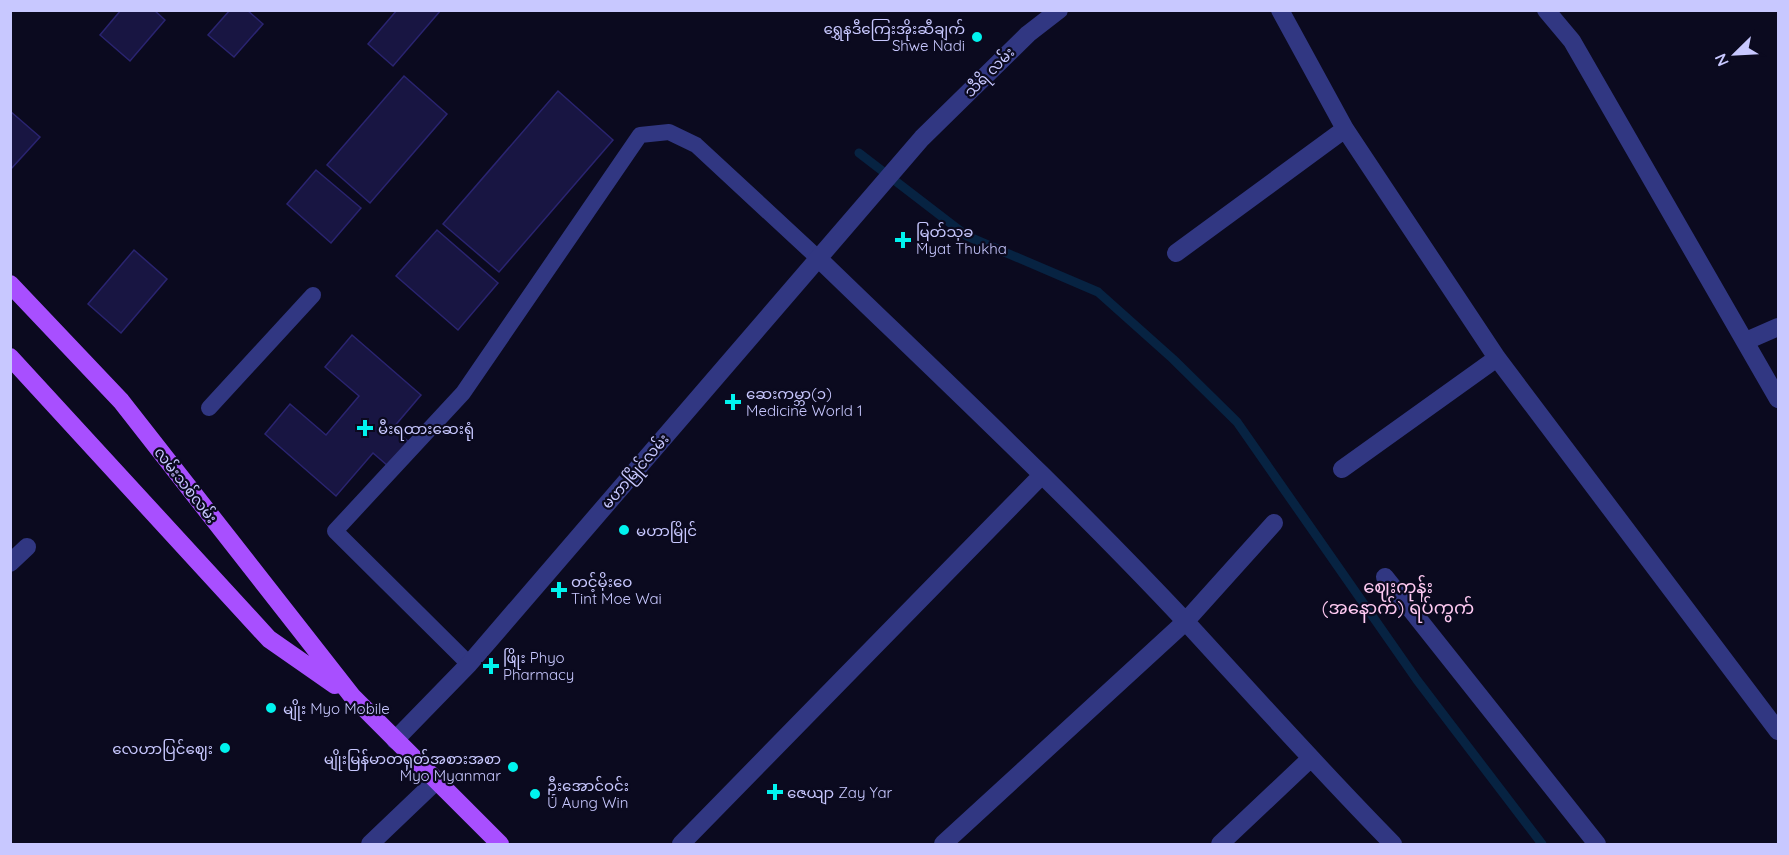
<svg xmlns="http://www.w3.org/2000/svg" width="1789" height="855" viewBox="0 0 1789 855" font-family="Quicksand,'Noto Sans Myanmar',sans-serif">
	<style>
		.lines { fill: none; stroke-linecap: round; stroke-linejoin: round }
		.stream { stroke: #072342; stroke-width: 9 }
		.building { fill: #181542; stroke: #2a2470; stroke-width: 1.5 }
		.lane { stroke: #313782; stroke-width: 16 }
		.street { stroke: #313782; stroke-width: 18 }
		.primary { stroke: #a84fff; stroke-width: 18 }
		.poi-dot { fill: #00f3ee; stroke: #0b0a1f; stroke-width: 2 }
		.labels { text-anchor: middle; dominant-baseline: central; stroke-width: 4.5; stroke-linejoin: round; paint-order: stroke }
		.poi-label { font-size: 15px; fill: #c8c8ff; stroke: #0b0a1f; text-anchor: start }
		.street-label { font-size: 15px; fill: #c8c8ff; stroke: #0b0a1f }
		.quarter-label { font-size: 18px; fill: #ffcaf2; stroke: #0b0a1f }
	</style>
	<rect width="100%" height="100%" fill="#0b0a1f"/>
	<g class="lines">
		<path class="stream" d="M859 153 967 236 1098 292 1173 359 1237 422 1417 680 1542 844"/>
	</g>
	<path class="building" d="M121 10H154L165 20 130 61 100 35Z
		M230 10H247L263 24 234 57 208 35Z
		M397 10H441L393 66 368 44Z
		M404 76 447 114 370 203 327 165Z
		M558 91 613 140 499 272 443 224Z
		M10 111 40 137 10 170Z
		M316 170 361 208 331 243 287 204Z
		M437 230 498 283 458 330 396 276Z
		M134 250 167 279 121 333 88 304Z
		M352 335 421 395 393 428 409 442 388 466 373 453 336 496 265 434 290 404 326 435 359 396 325 367Z"/>
	<g class="lines">
		<path class="lane" d="M209 408 313 295
			M469 664 335 531 463 393 640 135 669 132 696 145 818 258"/>
		<path class="street" d="M1280 10 1345 129 1497 358 1778 731
			M1546 10 1572 41 1778 399
			M1176 253 1345 129
			M818 258C942 378 1068 496 1186 622 1255 697 1322 772 1393 844
			M1746 341 1778 327
			M1342 469 1497 358
			M10 563 27 547
			M1385 577 1597 844
			M395 740 469 664 922 138 1028 34 1059 10
			M370 844 436 781
			M681 844 1042 475
			M943 844 1185 622 1274 523
			M1220 844 1310 759"/>
		<path class="primary" d="M10 284 121 401 352 696 500 844
			M10 357 269 639 335 685"/>
	</g>
	<g class="poi-dot">
		<circle cx="977" cy="37" r="6"/>
		<path d="M900 231h6v6h6v6h-6v6h-6v-6h-6v-6h6z"/>
		<path d="M730 393h6v6h6v6h-6v6h-6v-6h-6v-6h6z"/>
		<path d="M362 419h6v6h6v6h-6v6h-6v-6h-6v-6h6z"/>
		<circle cx="624" cy="530" r="6"/>
		<path d="M556 581h6v6h6v6h-6v6h-6v-6h-6v-6h6z"/>
		<path d="M488 657h6v6h6v6h-6v6h-6v-6h-6v-6h6z"/>
		<circle cx="271" cy="708" r="6"/>
		<circle cx="225" cy="748" r="6"/>
		<circle cx="513" cy="767" r="6"/>
		<path d="M772 783h6v6h6v6h-6v6h-6v-6h-6v-6h6z"/>
		<circle cx="535" cy="794" r="6"/>
	</g>
	<g class="labels">
		<g class="poi-label">
			<text x="965" y="28" text-anchor="end">ရွှေနဒီကြေးအိုးဆီချက်<tspan x="965" dy="17">Shwe Nadi</tspan></text>
			<text x="916" y="231">မြတ်သုခ<tspan x="916" dy="17">Myat Thukha</tspan></text>
			<text x="746" y="393">ဆေးကမ္ဘာ(၁)<tspan x="746" dy="17">Medicine World 1</tspan></text>
			<text x="378" y="428">မီးရထားဆေးရုံ</text>
			<text x="636" y="530">မဟာမြိုင်</text>
			<text x="571" y="581">တင့်မိုးဝေ<tspan x="571" dy="17">Tint Moe Wai</tspan></text>
			<text x="503" y="657">ဖြိုး Phyo<tspan x="503" dy="17">Pharmacy</tspan></text>
			<text x="283" y="708">မျိုး Myo Mobile</text>
			<text x="213" y="748" text-anchor="end">လေဟာပြင်ဈေး</text>
			<text x="501" y="758" text-anchor="end">မျိုးမြန်မာတရုတ်အစားအစာ<tspan x="501" dy="17">Myo Myanmar</tspan></text>
			<text x="547" y="785">ဦးအောင်ဝင်း<tspan x="547" dy="17">U Aung Win</tspan></text>
			<text x="787" y="792">ဇေယျာ Zay Yar</text>
		</g>
		<g class="street-label">
			<text transform="translate(989 72) rotate(-45)">သီရိ လမ်း</text>
			<text transform="translate(635 471) rotate(-49)">မဟာမြိုင်လမ်း</text>
			<text transform="translate(186 485) rotate(52)">လမ်းသစ်လမ်း</text>
		</g>
		<g class="quarter-label">
			<text x="1398" y="586">ဈေးကုန်း<tspan x="1398" dy="21">(အနောက်) ရပ်ကွက်</tspan></text>
		</g>
	</g>
	<rect width="1789" height="855" fill="none" stroke="#c8c8ff" stroke-width="24"/>
	<g transform="translate(1735 54) rotate(246)" stroke="#0b0a1f" stroke-width="4.5" paint-order="stroke">
	<path d="M0-4.5L10 22L0 15L-10 22Z" fill="#c8c8ff"/>
	<text y="-9" font-size="16" font-weight="bold" text-anchor="middle" fill="#c8c8ff">N</text>
	</g>
</svg>
